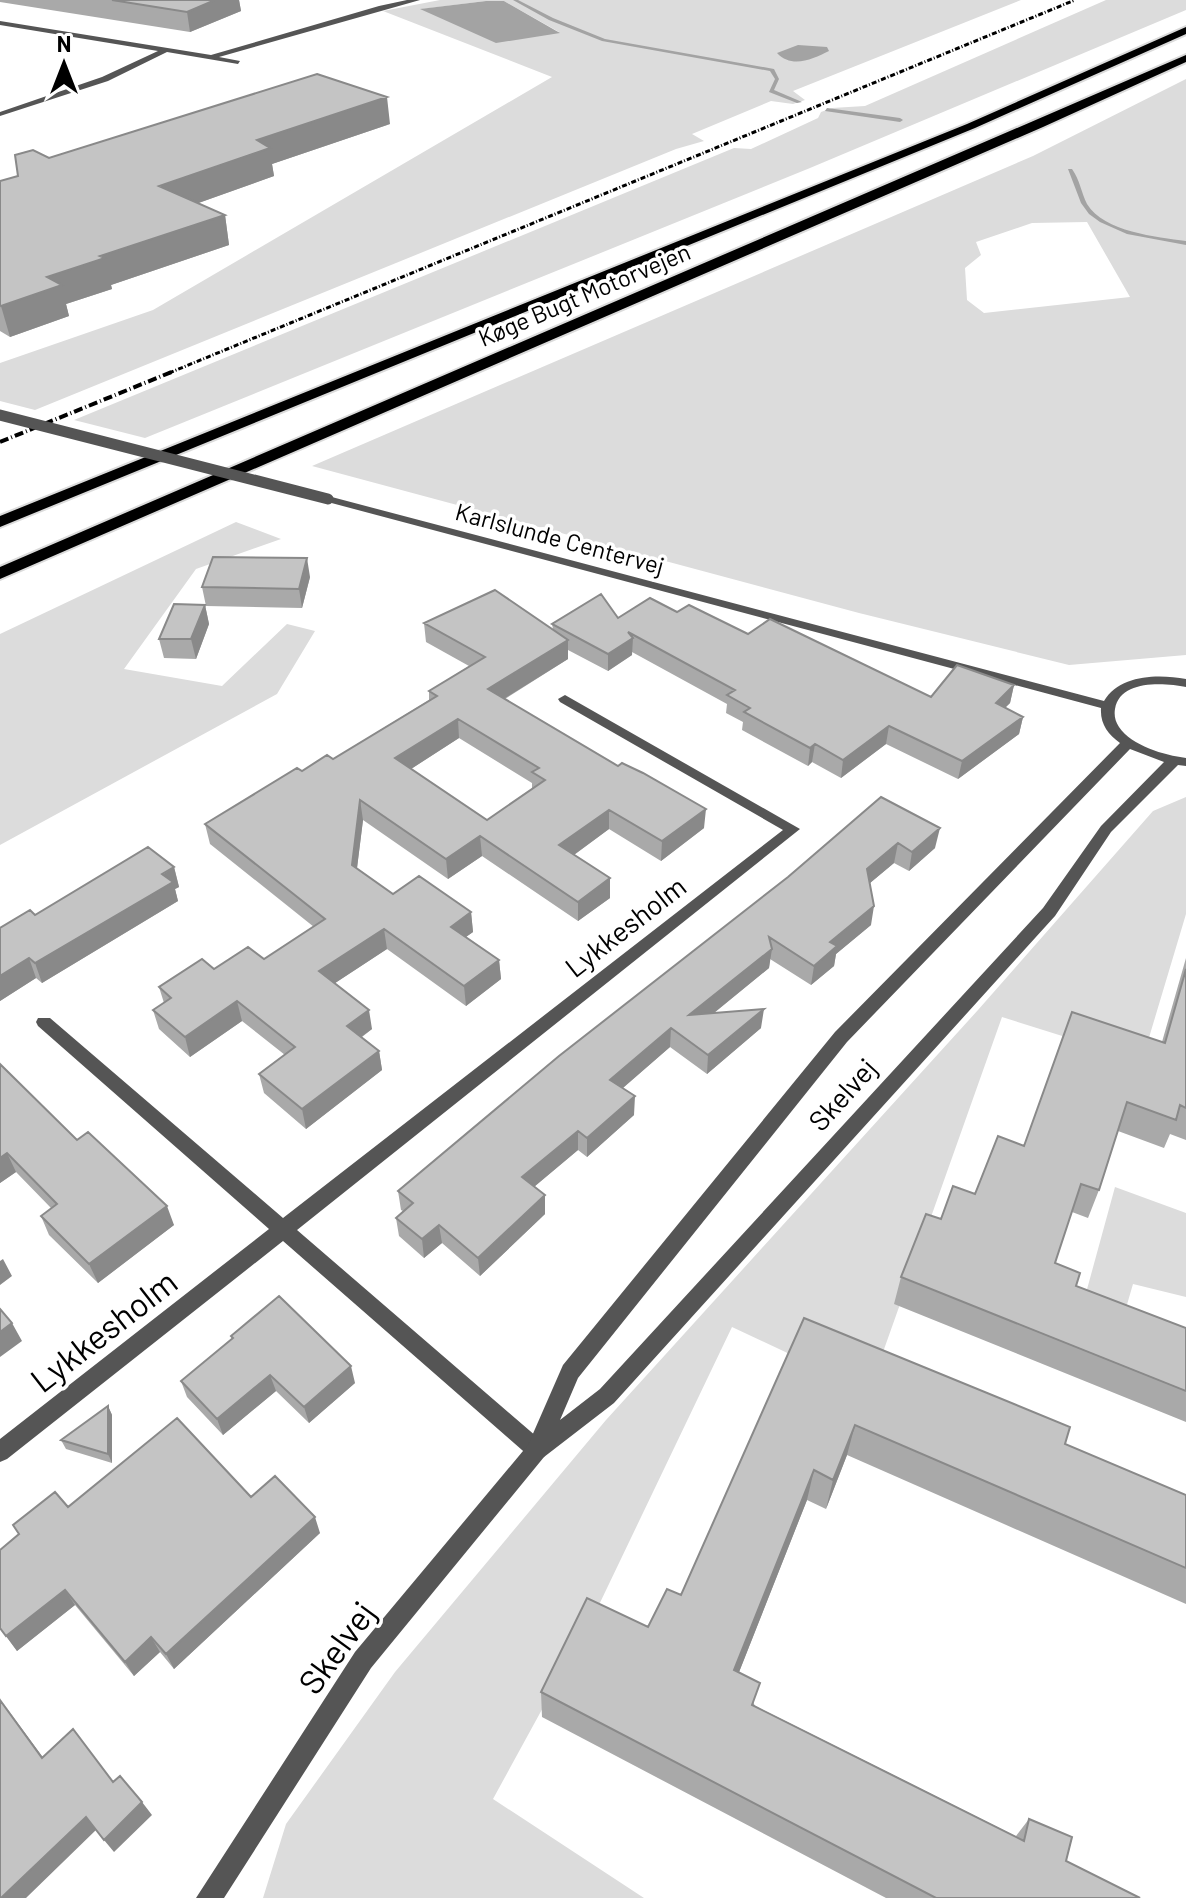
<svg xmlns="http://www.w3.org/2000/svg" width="1186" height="1898" viewBox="0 0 1186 1898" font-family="Barlow,sans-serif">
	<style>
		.green { fill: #dcdcdc; fill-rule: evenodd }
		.water { fill: #a3a3a3 }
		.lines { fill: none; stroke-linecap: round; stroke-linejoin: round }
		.stream { fill: #a3a3a3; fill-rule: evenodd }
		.motorway-casing { stroke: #dbdbdb; stroke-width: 4 }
		.minor { fill: #555; fill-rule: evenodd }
		.tertiary { fill: #555; fill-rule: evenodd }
		.motorway { fill: #000; fill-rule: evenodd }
		.rail-far1 { stroke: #000; stroke-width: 3; stroke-dasharray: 5 2 1 2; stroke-linecap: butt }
		.rail { stroke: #000; stroke-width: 4; stroke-dasharray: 9 3 1 3; stroke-linecap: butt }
		.tertiary-bridge { stroke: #555; stroke-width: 11 }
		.wall { fill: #a9a9a9; fill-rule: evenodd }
		.shaded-wall { fill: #898989 }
		.building { fill: #c4c4c4; stroke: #898989; stroke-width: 2; fill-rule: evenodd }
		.labels { text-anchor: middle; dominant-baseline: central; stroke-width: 7; stroke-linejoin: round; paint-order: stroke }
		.far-street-label { font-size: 24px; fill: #000; stroke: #fff }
		.street-label { font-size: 28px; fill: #000; stroke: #fff }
		.near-street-label { font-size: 34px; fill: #000; stroke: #fff }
	</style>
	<rect width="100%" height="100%" fill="#fff"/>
	<path class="green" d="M440 0H1021L793 91 805 100 793 104 771 101 692 134 704 141 676 149 35 410 0 401V363L153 310 552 77 383 11ZM486 1H504L559 32 422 9Z
		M1106 0H1186V10L810 168 145 438 74 420 734 148 751 149 818 118 821 112 832 108 865 106Z
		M1186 79V655L1069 665 859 613 312 466 1033 156ZM1087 222 1130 297 984 313 967 300 965 268 981 255 976 242 1032 223Z
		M236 522 281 539 196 569 124 669 222 686 287 624 315 631 277 694 0 845V634Z
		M1186 797V914L1142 1061 1002 1017 877 1369 796 1357 732 1327 597 1609 493 1799 644 1898H263L286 1824 395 1672 606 1420 978 1010 1153 811Z
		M1115 1187 1186 1213V1297L1133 1284 1126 1308 1086 1293Z"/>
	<path class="water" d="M486 1H504L560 33 496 43 420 9Z
		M798 45 827 47 829 51C813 59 792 69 777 53Z"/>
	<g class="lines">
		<path class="stream" d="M513 0H518L553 18 605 39 774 69 779 79 774 90 802 102 797 103 769 92 775 79 770 71 602 41 549 20Z
			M827 108 900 118 903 120 900 122 825 111Z
			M1068 169H1072C1080 180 1081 192 1087 204 1104 232 1157 237 1186 241V245L1127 234 1100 222 1089 214 1081 203Z"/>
		<g class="motorway-casing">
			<path id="motorway" d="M1186 27V34L975 128 0 527V516L967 124Z
				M1186 55V62L1043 127 0 579V567Z"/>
		</g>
		<path class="minor" d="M407 0H420L219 57 240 61 238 64 167 52 108 81 0 116V112L102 77 158 51 0 25V21L211 55 379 6Z
			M565 695 800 829 297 1230 544 1443 548 1450 544 1457 537 1460 530 1457 283 1241 7 1459 0 1462V1439L269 1229 38 1026 36 1022 38 1018H50L283 1218 783 830 560 702 558 699Z"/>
		<path class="tertiary" d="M328 496 1104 701C1120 674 1159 674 1186 679V687C1165 683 1120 679 1115 709 1114 715 1115 721 1119 727 1132 746 1164 755 1186 758V766L1178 765 1111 832 1055 916 614 1403 544 1457 371 1668 224 1898H196L355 1652 528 1445 563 1365 835 1032 1120 743C1108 734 1100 724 1101 708L324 501 322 499ZM1130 749 1164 762 1101 826 1043 908 600 1389 560 1420 578 1378 847 1042Z"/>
		<use href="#motorway" class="motorway"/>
		<path class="rail-far1" d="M169 373 1075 0"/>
		<path class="rail" d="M0 442 174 371"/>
		<path class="tertiary-bridge" d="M0 415 328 499"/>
	</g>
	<path class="wall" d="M0 0H239L241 11 190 32 0 2Z
		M390 124 272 164 274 176 198 203 225 215 229 245 111 285 112 289 66 304 69 316 10 337 0 331V181L18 176 49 158Z
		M310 577 302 608 206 606 202 587Z
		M205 605 209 624 196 659 164 658 159 639Z
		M677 612 748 634 931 697 1014 685 1010 703 1005 708 1023 717 1019 734 958 779 886 744 841 778 812 762 808 766 742 730 743 722 726 713 727 704 632 652V655L608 671 568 650V659L505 699 704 828 661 861 609 829 574 855 610 878V898L578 921 482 856 448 879 363 820 357 868 393 894 471 912 473 932 466 937 499 960 501 979 466 1006 387 949 335 983 372 1029 362 1037 379 1051 382 1070 306 1129 264 1093 259 1074 285 1055 242 1021 190 1057 159 1029 153 1010 164 1003 159 987 214 969 264 959 314 927 210 844 205 824 302 771 333 759 429 700V691L469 666 426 642 424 623 553 629 552 624ZM459 738 532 783V789L487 820 411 769Z
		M881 797 935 848 909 871 894 863 870 883 871 925 836 954 834 966 811 985 770 959 769 968 714 1013 761 1028 707 1074 670 1047 623 1088 634 1115 587 1157 578 1150 534 1187 545 1214 480 1276 442 1243 424 1258 399 1236 396 1218 403 1211 401 1210 398 1191 788 877Z
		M174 867 179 887 175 889 178 901 42 983 36 978 0 1001V928Z
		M1186 958V1140L1170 1134 1164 1148 1118 1131 1099 1190 1088 1218 1072 1212 1055 1263 1076 1286 1186 1328V1422L894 1304 901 1277 941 1219 975 1194 1024 1146 1162 1042Z
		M0 1064 77 1140 174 1225 98 1283 49 1235 41 1216 51 1208 16 1172 0 1183Z
		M804 1318 1065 1444 1186 1495V1604L847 1455 826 1509 807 1500 739 1672 755 1706 1016 1836 1029 1819 1066 1861 1140 1898H886L542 1717 541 1692 648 1627 681 1595Z
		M231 1336 355 1383 309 1423 276 1391 223 1435 187 1397 181 1381 232 1339Z
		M108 1406 112 1415V1463L66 1449 61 1440Z
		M251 1497 320 1533 174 1669 160 1652 134 1676 75 1605 17 1651 0 1628 19 1535 13 1525 68 1507Z"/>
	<path class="shaded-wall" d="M215 0H239L241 11 190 32 187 12Z
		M387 97 390 124 272 164 274 176 165 215 159 186 257 140Z
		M225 215 229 245 111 285 112 289 66 304 69 316 10 337 1 306 47 277 100 256Z
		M307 558 310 577 302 608 299 589Z
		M205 605 209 624 196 659 191 639Z
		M633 638 632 655 608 671V654Z
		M568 640V659L489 708 488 689Z
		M1014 685 1010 703 992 720 996 703Z
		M1023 717 1019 734 958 779 962 761Z
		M458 719 459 738 397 778 395 758Z
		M889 726 886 744 841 778 843 760Z
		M815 744 812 762 808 766 810 748Z
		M360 800 363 820 355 884 352 865Z
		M706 809 704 828 661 861 662 841Z
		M609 810V829L560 865 559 845Z
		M940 828 935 848 909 871 912 852Z
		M480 836 482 856 448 879 446 859Z
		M898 843 894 863 864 888 867 869Z
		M174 867 179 887 175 889 178 901 42 983 35 963Z
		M610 878V898L578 921V902Z
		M874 906 871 925 836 954 834 966 811 985 814 966 830 942Z
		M471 912 473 932 453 946 451 927Z
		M384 929 387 949 323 991 319 971Z
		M772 949 769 968 688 1034 689 1015Z
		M29 958 36 978 0 1001V976Z
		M499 960 501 979 466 1006 464 986Z
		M237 1001 242 1021 190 1057 185 1037Z
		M764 1009 761 1028 707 1074 708 1055Z
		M369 1010 372 1029 350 1045 347 1026Z
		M671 1028 670 1047 610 1099V1080Z
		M379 1051 382 1070 306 1129 302 1109Z
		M635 1096 634 1115 587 1157V1138Z
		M578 1131V1150L523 1196 522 1177Z
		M7 1153 16 1172 0 1183V1158Z
		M545 1195V1214L480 1276 478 1258Z
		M167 1206 174 1225 98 1283 89 1264Z
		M439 1225 442 1243 424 1258 422 1239Z
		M3 1259 12 1276 0 1285V1261Z
		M12 1323 22 1341 0 1357V1332Z
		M351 1366 355 1383 309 1423 304 1407Z
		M270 1375 276 1391 223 1435 217 1419Z
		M108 1406 112 1415V1463L108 1454Z
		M855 1425 847 1455 826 1509 833 1480Z
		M814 1470 807 1500 730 1695 734 1670Z
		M315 1517 320 1533 174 1669 166 1654Z
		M65 1590 75 1605 17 1651 6 1636Z
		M151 1637 160 1652 134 1676 125 1662Z
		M0 1699 53 1771 42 1758Z
		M142 1802 152 1815 114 1852 104 1840Z
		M86 1817 97 1829 26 1898H1Z"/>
	<path class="building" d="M112 0H215L187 12Z
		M317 74 387 97 257 140 270 148 159 186 225 215 100 256 105 258 47 277 62 285 1 306 0 305V181L18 176 15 155 33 150 49 158Z
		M213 557 307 558 299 589 202 587Z
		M495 590 568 640 488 689 618 766 622 763 643 773 706 809 662 841 609 810 559 845 610 878 578 902 480 836 446 859 360 800 352 865 393 894 419 876 471 912 451 927 499 960 464 986 384 929 319 971 369 1010 347 1026 379 1051 302 1109 259 1074 295 1047 237 1001 185 1037 153 1010 171 998 159 987 202 959 214 969 248 947 264 959 325 919 205 824 297 768 302 771 327 755 333 759 437 696 429 691 485 657 424 623ZM458 719 539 768 532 772 545 780 487 820 395 758Z
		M601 594 618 618 650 598 677 612 689 605 748 634 770 619 931 697 957 665 1014 685 996 703 1023 717 962 761 889 726 843 760 815 744 810 748 744 712 750 708 727 695 735 690 628 632 633 638 608 654 552 624Z
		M174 604 205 605 191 639H159Z
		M881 797 940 828 912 852 898 843 867 869 874 906 830 942 837 946 814 966 769 937 772 949 689 1015 764 1009 708 1055 671 1028 610 1080 635 1096 587 1138 578 1131 522 1177 545 1195 478 1258 439 1225 422 1239 396 1218 413 1203 398 1191 559 1056 788 877Z
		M148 847 174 867 162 874 173 882 35 963 29 958 0 976V928L30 910 35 915Z
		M1186 969V1108L1180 1105 1176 1120 1127 1102 1099 1190 1081 1184 1055 1263 1080 1273 1076 1286 1186 1328V1391L901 1277 926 1214 941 1219 953 1186 975 1194 998 1136 1024 1146 1072 1012 1165 1043Z
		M0 1064 77 1140 88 1132 167 1206 89 1264 41 1216 57 1204 7 1153 0 1158Z
		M279 1296 351 1366 304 1407 270 1375 217 1419 181 1381 233 1338 231 1336Z
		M0 1309 12 1323 0 1332Z
		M804 1318 1070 1427 1065 1444 1186 1495V1568L855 1425 833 1480 814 1470 734 1670 760 1683 752 1705 1024 1841 1029 1819 1072 1837 1066 1861 1140 1898H936L541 1692 587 1598 648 1627 667 1589 681 1595Z
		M108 1406V1454L61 1440Z
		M177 1418 251 1497 275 1476 315 1517 166 1654 151 1637 125 1662 65 1590 6 1636 0 1628V1550L19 1534 13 1525 55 1492 68 1507Z
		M0 1700 42 1758 73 1729 113 1782 120 1776 142 1802 104 1840 86 1817 1 1898H0Z"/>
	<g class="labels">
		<g class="far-street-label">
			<text transform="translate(584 294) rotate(-23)">Køge Bugt Motorvejen</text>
			<text transform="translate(560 538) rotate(15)">Karlslunde Centervej</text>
		</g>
		<g class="street-label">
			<text transform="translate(625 926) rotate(-38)">Lykkesholm</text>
			<text transform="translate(842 1094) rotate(-48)">Skelvej</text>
		</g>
		<g class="near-street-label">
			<text transform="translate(103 1330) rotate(-38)">Lykkesholm</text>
			<text transform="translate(336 1647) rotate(-54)">Skelvej</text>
		</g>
	</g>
	<g transform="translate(64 64)" stroke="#ffffff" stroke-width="6" paint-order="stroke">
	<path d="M0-6L14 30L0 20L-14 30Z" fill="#000000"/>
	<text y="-12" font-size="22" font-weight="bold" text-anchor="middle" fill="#000000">N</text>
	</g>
</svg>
